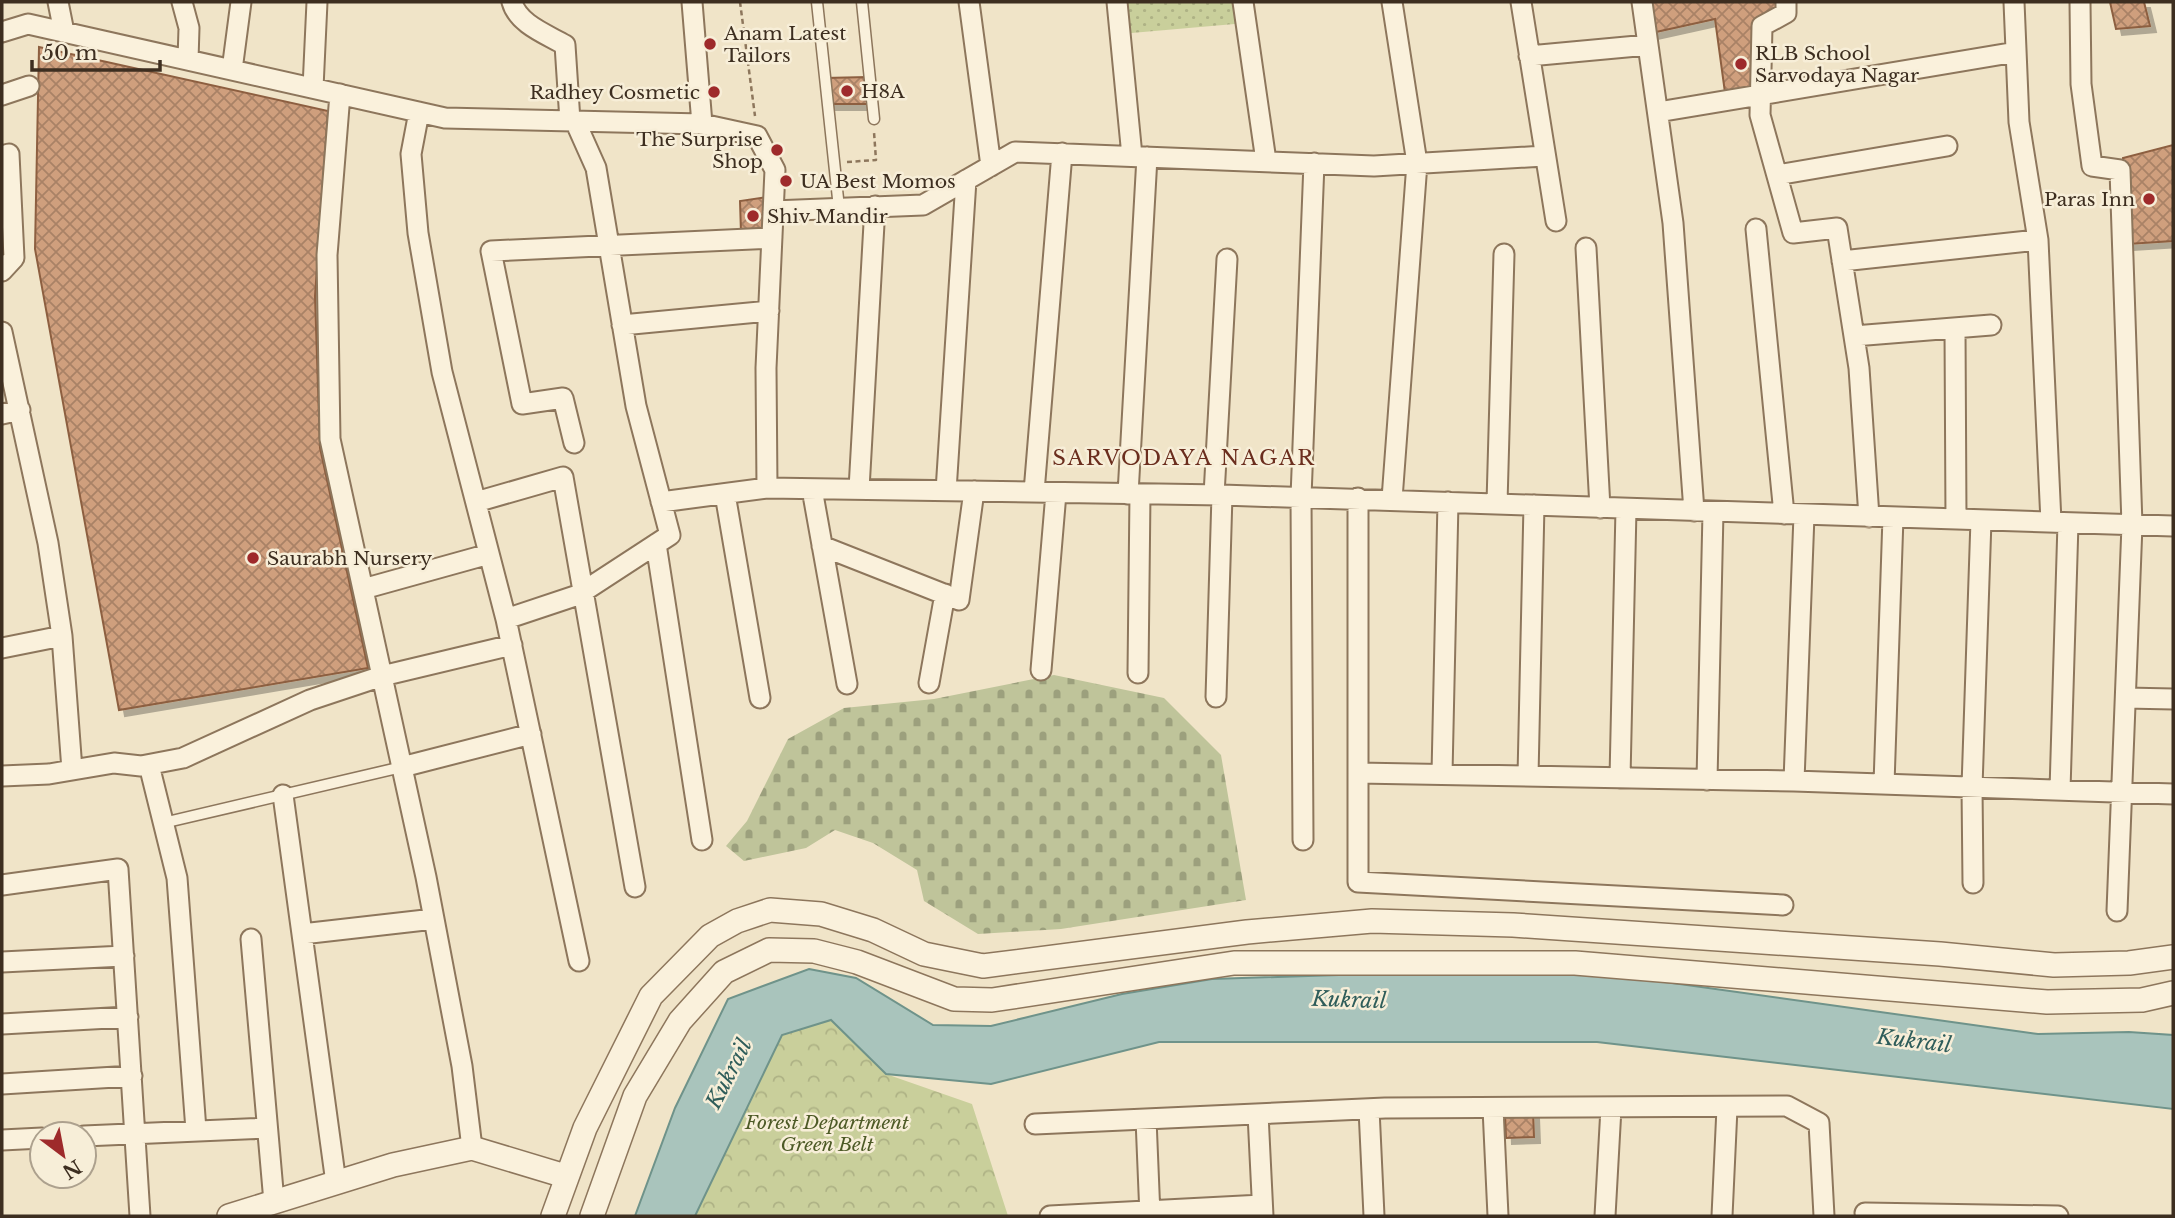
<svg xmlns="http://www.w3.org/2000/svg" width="2175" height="1218" viewBox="0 0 2175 1218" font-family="'Libre Baskerville',serif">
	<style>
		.forest { fill: url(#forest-crowns) }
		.cemetery { fill: url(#cemetery-stones) }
		.park { fill: url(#park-dots) }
		.water { fill: #a9c4bc; stroke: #6f938a; stroke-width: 2 }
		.building { fill: url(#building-cross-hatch); stroke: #8d5f41; stroke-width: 2; filter: url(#shadow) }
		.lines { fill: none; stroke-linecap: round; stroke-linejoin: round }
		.service-casing { stroke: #8d765c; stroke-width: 13 }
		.minor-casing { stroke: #8d765c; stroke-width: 23 }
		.tertiary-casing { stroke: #8d765c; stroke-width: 26 }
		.path { stroke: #8d765c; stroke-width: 2.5; stroke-dasharray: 5 3.5; stroke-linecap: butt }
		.service { stroke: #faf1dc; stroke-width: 10 }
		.minor { stroke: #faf1dc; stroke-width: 19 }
		.tertiary { stroke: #faf1dc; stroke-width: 23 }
		.poi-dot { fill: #9e2a2b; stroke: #f7eed8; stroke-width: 2.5 }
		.labels { text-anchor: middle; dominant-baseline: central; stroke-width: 5; stroke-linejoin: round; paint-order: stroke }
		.poi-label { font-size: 19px; fill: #3d2e20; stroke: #f7eed8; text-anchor: start }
		.park-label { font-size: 19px; font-style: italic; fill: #4d5a26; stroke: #f7eed8 }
		.neighbourhood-label { font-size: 21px; letter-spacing: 2px; fill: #6b2e1e; stroke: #f7eed8 }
		.water-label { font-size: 21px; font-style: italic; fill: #2f5d5a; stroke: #f7eed8 }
	</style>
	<defs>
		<pattern id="forest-crowns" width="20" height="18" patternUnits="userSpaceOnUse" patternTransform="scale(1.75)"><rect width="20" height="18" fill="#c9cf9b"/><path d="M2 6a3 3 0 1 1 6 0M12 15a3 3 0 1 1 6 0" fill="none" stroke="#aeb285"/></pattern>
		<pattern id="cemetery-stones" width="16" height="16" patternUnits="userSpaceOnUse" patternTransform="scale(1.75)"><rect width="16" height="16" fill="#bfc49a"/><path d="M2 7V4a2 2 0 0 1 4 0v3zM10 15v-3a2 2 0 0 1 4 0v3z" fill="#9ca07d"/></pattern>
		<pattern id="park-dots" width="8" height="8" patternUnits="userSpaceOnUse" patternTransform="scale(1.75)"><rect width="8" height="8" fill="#c9cf9b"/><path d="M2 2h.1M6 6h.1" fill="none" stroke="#aeb285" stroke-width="1.8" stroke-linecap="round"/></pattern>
		<pattern id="building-cross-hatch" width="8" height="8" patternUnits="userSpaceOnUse" patternTransform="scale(1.75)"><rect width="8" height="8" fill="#cf9f7d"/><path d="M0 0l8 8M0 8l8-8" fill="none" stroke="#a98266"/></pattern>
		<filter id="shadow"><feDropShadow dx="6" dy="6" stdDeviation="0" flood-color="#0004"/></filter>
	</defs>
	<rect width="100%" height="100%" fill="#f0e4c8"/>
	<path class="forest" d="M832 1020 886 1074 972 1104 1008 1216H695L782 1034Z"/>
	<path class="cemetery" d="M1054 675 1164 698 1221 755 1246 900 1061 929 978 934 924 901 917 870 873 843 835 830 806 848 744 861 726 846 747 821 788 739 844 708 934 699Z"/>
	<path class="park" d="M1117 2H1242L1246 23 1120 34Z"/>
	<path class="water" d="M809 969 856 978 933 1025 991 1026 1122 994 1212 979 1400 973 1615 975 2038 1034 2129 1032 2173 1035V1109L1597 1042H1159L991 1084 886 1074 831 1020 782 1035 695 1216H635L675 1108 728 999Z"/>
	<path class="building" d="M1642 2H1786L1762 26 1760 94 1726 100 1715 19 1647 34Z
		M2110 2H2144L2150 26 2116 29Z
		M39 47 328 111 315 296 320 448 368 668 119 710 35 249Z
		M867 77 869 104H828L825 78Z
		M2173 145V241L2128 244 2123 158Z
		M767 197 764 231 741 233 740 201Z
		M1533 1112 1534 1137 1506 1138 1505 1114Z"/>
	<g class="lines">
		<g class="service-casing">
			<path id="service" d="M817 2 839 208
				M862 2 874 119
				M163 823 402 767"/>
		</g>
		<g class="minor-casing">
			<path id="minor" d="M58 2 64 32
				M182 2 189 28 188 60
				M512 2C518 24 546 34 565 45L570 121
				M692 2 702 124
				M969 2 991 166
				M1117 2 1132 156
				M1243 2 1266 161
				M1521 2 1556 221
				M1642 2 1673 223 1694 511
				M1786 2V13L1762 26 1760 115 1793 233 1837 228 1859 368 1869 517
				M2014 2 2019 122 2038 240 2051 522
				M2080 2 2081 84 2092 166 2120 170 2132 525 2117 911
				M2 32 28 24 445 118 702 124 757 136 775 170 766 368 767 488
				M1529 56 1648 45
				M232 70 241 2
				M313 88 317 2
				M340 94 327 255 330 439 426 877 462 1066 472 1148
				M2 95 29 86
				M419 112 411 154 418 233 442 372 506 619 579 961
				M1658 112 2016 52
				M2 156 9 154 14 258 2 271
				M1777 175 1947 146
				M773 211 923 205 1015 152 1374 166 1544 156
				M1756 229 1784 514
				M1586 248 1600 508
				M1842 261 2038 240
				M622 325 769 311
				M1955 329 1956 519
				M2 332 48 543 62 636
				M1854 336 1991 325
				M2 414 20 410
				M574 443 563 398 522 404 491 251 772 238
				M812 489 847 684
				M859 489 875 206
				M946 491 966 180
				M1034 492 1062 153
				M725 494 760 698
				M1128 494 1147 157
				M1214 495 1227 259
				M1358 498V882L1783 905
				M1392 499 1417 163 1392 2
				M476 502 563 477 635 887
				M661 502 767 488 1222 495 2173 526
				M1497 503 1504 254
				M656 544 702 840
				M822 546 959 600 974 491
				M363 589 489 554
				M506 619 578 595 670 535 636 406 596 168 575 121
				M2 648 62 636 72 770
				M1041 670 1056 493
				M1138 673 1140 494
				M929 683 945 594
				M1216 697 1222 495
				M2126 698 2173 699
				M149 765 177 878 196 1130
				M402 767 531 734
				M1358 773 1794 781 2173 794
				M1442 774 1448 502
				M2 776 49 774 114 763 141 766 183 758 310 700 382 676 512 645
				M1528 776 1534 505
				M1620 778 1626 509
				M1707 780 1713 512
				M1794 781 1804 515
				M1884 784 1893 517
				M2060 790 2068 523
				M283 795 336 1183
				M1303 840 1301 497 1314 163
				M1973 883 1972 787 1981 520
				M2 885 118 869 140 1216
				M302 934 434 919
				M251 939 274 1202
				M2 962 124 956
				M2 1024 128 1017
				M2 1084 132 1076
				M1493 1108 1498 1216
				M1369 1109 1374 1216
				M1258 1114 1263 1216
				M1146 1119 1150 1216
				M1035 1124 1385 1108 1787 1106 1819 1123 1824 1216
				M84 1136 267 1128
				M2 1140 42 1138
				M1865 1213 2058 1216
				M1050 1216 1262 1205
				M1605 1216 1611 1108
				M1722 1216 1727 1108"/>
		</g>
		<g class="tertiary-casing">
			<path id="tertiary" d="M229 1216 393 1165 472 1148 565 1176
				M553 1216 585 1128 651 996 710 936 737 921 770 910 821 914 873 930 924 954 983 966 1247 932 1372 921 1513 925 1940 954 2054 965 2129 963 2173 957
				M592 1216 635 1096 680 1021 724 972 769 950 814 951 857 962 954 999 992 1000 1234 963H1575L2047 1002 2142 1000 2173 993"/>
		</g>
		<path class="path" d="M740 2 755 116
			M847 162 876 160 874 132"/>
		<use href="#service" class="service"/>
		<use href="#minor" class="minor"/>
		<use href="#tertiary" class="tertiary"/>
	</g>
	<g class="poi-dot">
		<circle cx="710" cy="44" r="7"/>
		<circle cx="1741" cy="64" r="7"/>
		<circle cx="847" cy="91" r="7"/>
		<circle cx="714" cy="92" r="7"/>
		<circle cx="777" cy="150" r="7"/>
		<circle cx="786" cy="181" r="7"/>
		<circle cx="2149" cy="199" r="7"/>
		<circle cx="753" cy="216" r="7"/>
		<circle cx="253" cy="558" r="7"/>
	</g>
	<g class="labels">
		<g class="poi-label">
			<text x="724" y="33">Anam Latest<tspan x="724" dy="22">Tailors</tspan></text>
			<text x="1755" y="53">RLB School<tspan x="1755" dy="22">Sarvodaya Nagar</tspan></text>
			<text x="861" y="91">H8A</text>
			<text x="700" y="92" text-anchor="end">Radhey Cosmetic</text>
			<text x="763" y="139" text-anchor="end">The Surprise<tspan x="763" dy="22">Shop</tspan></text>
			<text x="800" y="181">UA Best Momos</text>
			<text x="2135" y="199" text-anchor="end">Paras Inn</text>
			<text x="767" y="216">Shiv Mandir</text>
			<text x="267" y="558">Saurabh Nursery</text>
		</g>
		<g class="park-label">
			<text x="827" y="1122">Forest Department<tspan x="827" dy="22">Green Belt</tspan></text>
		</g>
		<g class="neighbourhood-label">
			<text x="1184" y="458">SARVODAYA NAGAR</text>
		</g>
		<g class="water-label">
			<text transform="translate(1349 1000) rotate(2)">Kukrail</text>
			<text transform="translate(1914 1041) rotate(7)">Kukrail</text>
			<text transform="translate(729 1074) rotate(-63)">Kukrail</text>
		</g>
	</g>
	<rect width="2175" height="1218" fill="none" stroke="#3d2e20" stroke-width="7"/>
	<g transform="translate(63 1155) rotate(148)"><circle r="33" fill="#f7eed8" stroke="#ada18e" stroke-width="2"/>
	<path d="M0-5L12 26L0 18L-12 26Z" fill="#9e2a2b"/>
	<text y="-10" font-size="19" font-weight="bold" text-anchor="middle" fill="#3d2e20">N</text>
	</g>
	<path d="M32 60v10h128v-10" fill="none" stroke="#3d2e20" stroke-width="3.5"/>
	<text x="42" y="60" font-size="21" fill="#3d2e20" stroke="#f7eed8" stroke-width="5" paint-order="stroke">50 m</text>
</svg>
